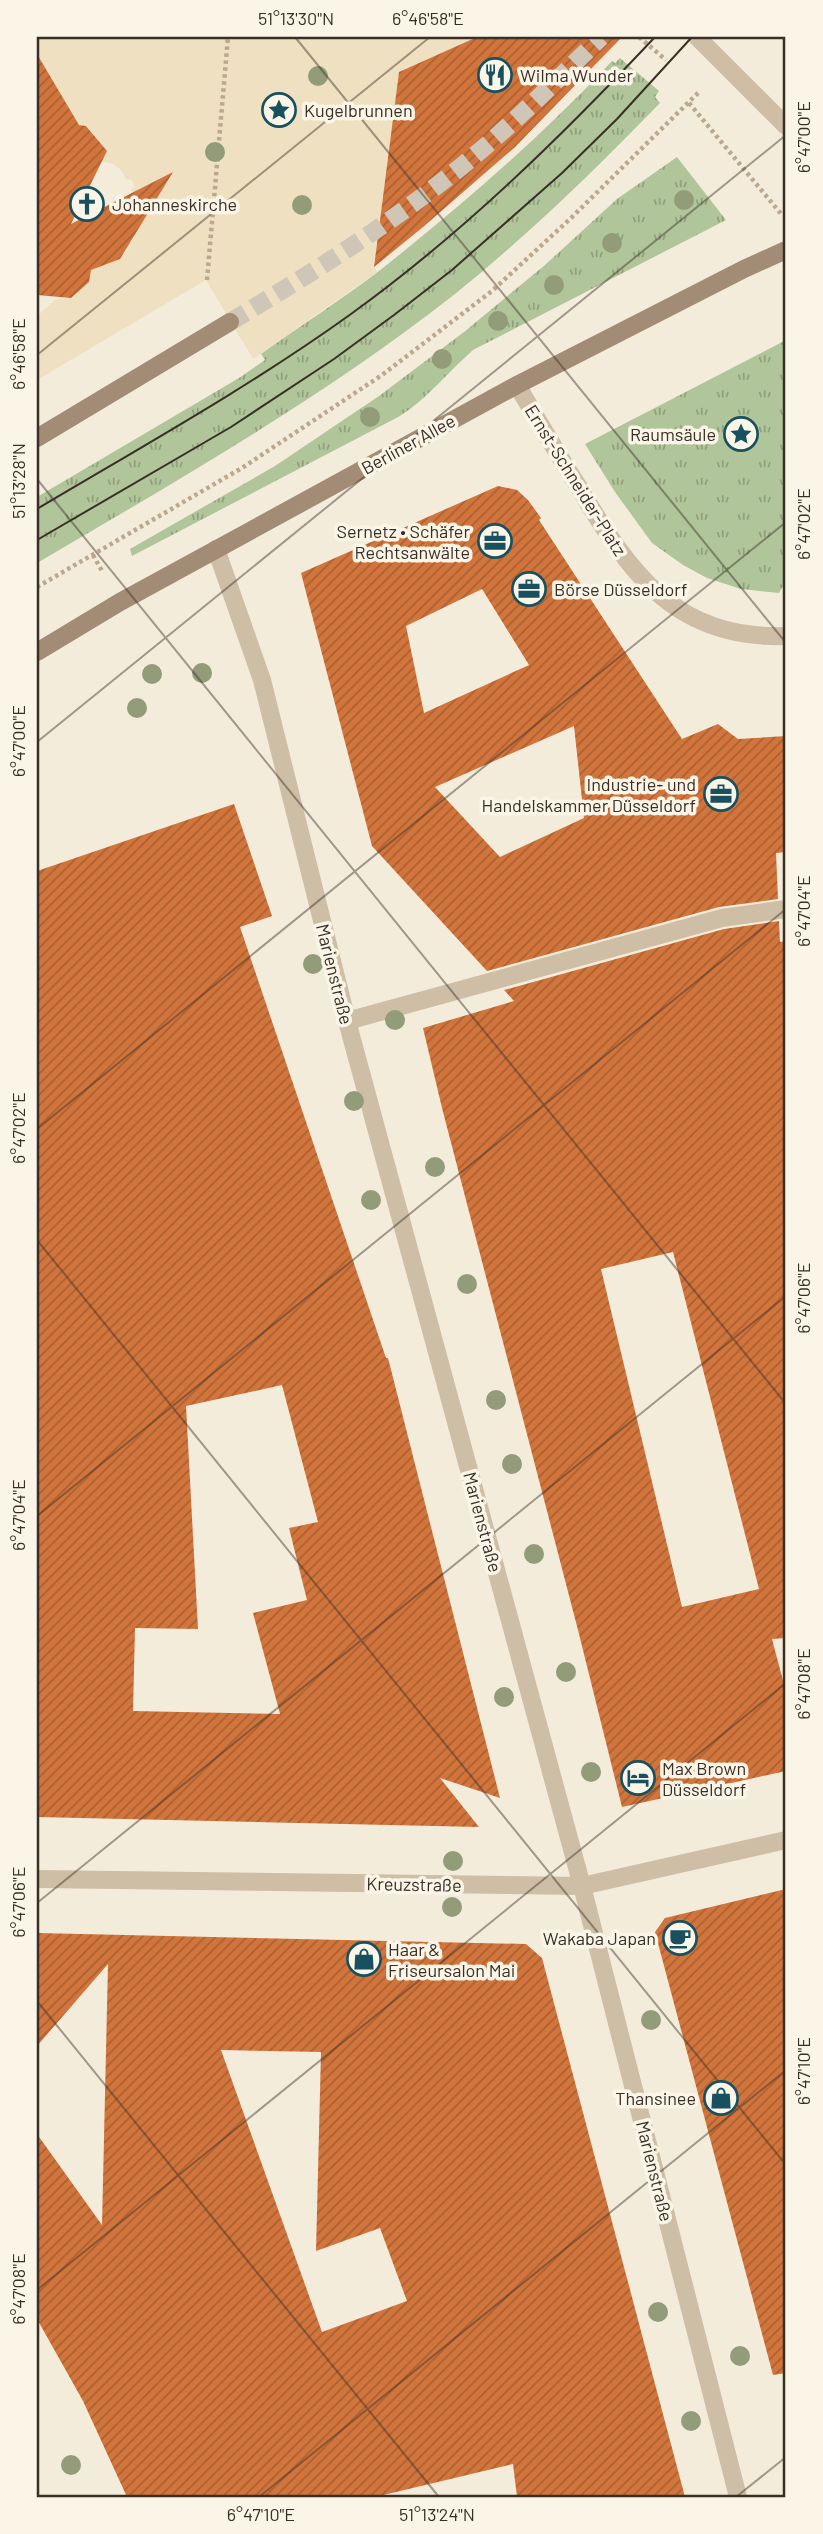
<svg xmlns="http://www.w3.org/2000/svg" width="823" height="2534" viewBox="0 0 823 2534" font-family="Barlow,sans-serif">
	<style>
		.grass { fill: url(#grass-tufts) }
		.plaza { fill: #eee0c0 }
		.building { fill: url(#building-hatch); fill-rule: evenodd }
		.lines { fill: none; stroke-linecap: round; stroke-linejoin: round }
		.secondary-tunnel { stroke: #cfc6b7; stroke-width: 18; stroke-dasharray: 18 9; stroke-linecap: butt }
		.path { stroke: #baa88f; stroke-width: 4.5; stroke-dasharray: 3.5 3.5; stroke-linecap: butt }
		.lane { stroke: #cebea5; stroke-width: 18 }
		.street { stroke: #cebea5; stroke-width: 18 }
		.secondary { stroke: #a28c76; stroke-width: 18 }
		.tram { stroke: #392f27; stroke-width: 2 }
		.tree { fill: #929c79 }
		.ticks { fill: none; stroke: #392f27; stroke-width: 2; stroke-opacity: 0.45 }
		.labels { text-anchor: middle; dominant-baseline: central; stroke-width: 7; stroke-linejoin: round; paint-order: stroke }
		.poi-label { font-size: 18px; fill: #392f27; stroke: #fbf5e8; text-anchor: start }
		.street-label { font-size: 18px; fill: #392f27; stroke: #fbf5e8 }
		.neatline { fill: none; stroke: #392f27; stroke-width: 2.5 }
		.ticks-label { font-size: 18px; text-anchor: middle; fill: #392f27 }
	</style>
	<defs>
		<pattern id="grass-tufts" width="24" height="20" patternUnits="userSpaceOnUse" patternTransform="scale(1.75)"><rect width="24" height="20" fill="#b0c599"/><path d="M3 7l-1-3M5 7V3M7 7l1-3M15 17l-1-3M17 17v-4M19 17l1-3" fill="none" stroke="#90a07d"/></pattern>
		<pattern id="building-hatch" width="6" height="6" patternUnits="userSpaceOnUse" patternTransform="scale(1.75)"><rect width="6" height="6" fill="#d2753c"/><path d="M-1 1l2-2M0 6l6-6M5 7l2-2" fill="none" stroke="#ab6032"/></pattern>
	</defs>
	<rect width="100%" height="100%" fill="#f4ecdb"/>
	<path class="grass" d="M620 58 659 91 655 97 660 103C595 170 528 235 455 294 324 397 180 479 37 563V497L239 378 265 360 261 354C300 326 341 300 379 271 460 207 541 137 612 61L615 63Z
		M677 157 726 220 473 350C448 372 428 398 400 416L132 556 130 549 275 466 379 396 464 332 545 265 617 199Z
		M786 340V581L779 593 741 589 707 578 683 565 652 543 615 492 585 444Z"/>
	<path class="plaza" d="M37 37H477L399 72 374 266 377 272 253 359 206 280 37 380V316L56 299 71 298 84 286 87 271 91 270 92 267 110 263 121 253 124 254 130 247 126 245 128 242 131 243 135 236 133 235 132 189 135 187 131 179 127 180 120 169 113 164 102 161 97 151 99 141 87 126 79 125 37 90Z"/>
	<path class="building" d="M477 37H622L515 147 423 227 374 267 399 72Z
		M37 54 79 125 86 126 107 151 71 224 173 172 120 259 91 270 89 282 71 298 37 295Z
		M498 486 517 490 528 500 541 518 539 520 682 739 718 724 738 739 786 736V852L776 853 778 899 719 907 487 971 372 846 301 573ZM482 589 529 665 424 713 406 626ZM574 726 584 818 500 857 435 787Z
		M234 804 272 916 240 927 386 1358H388L500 1798 440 1778 479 1827 37 1817V871ZM282 1385 318 1522 289 1528 307 1600 253 1613 280 1714 133 1711 135 1628 198 1629 186 1406Z
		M779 921 780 942 786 941V1638L772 1639 786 1692V1771L622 1807 578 1630 442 1108 423 1028 514 1001 504 990 724 929ZM673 1252 759 1589 682 1607 601 1269Z
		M786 1889V2373L773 2375 655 1932 665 1918Z
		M37 1933 526 1944 542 1958 685 2497H517L513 2464 375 2497H127L83 2401 37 2319V2134L102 2225 108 1964 37 2046ZM221 2050 321 2052 316 2251 380 2228 407 2301 322 2332Z"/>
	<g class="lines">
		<path class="secondary-tunnel" d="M230 322C312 273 394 222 468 161 515 122 558 79 601 37"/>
		<path class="path" d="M639 37 666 60
			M689 103 782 215
			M207 280 228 37
			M93 555 102 571
			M37 587 242 468 382 375 492 291 570 219 700 91"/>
		<path class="lane" d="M697 37 786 126
			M517 385C537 419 557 453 578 486 629 572 675 640 786 636
			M347 1021 722 918 786 909"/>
		<path class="street" d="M216 549 262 680 347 1021 582 1886 738 2497
			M37 1879 582 1886 786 1840"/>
		<path class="secondary" d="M37 438 230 322
			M37 652 120 602 517 385 744 269 786 250"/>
		<path class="tram" d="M37 509C143 446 251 386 351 314 463 233 561 137 655 37
			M37 540 231 427 334 359 394 315 452 270 562 173 617 119 692 37"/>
	</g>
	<g class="tree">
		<circle cx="318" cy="76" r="10"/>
		<circle cx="215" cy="152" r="10"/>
		<circle cx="684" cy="200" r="10"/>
		<circle cx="302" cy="205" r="10"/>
		<circle cx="612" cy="243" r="10"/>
		<circle cx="554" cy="285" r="10"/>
		<circle cx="498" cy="321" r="10"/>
		<circle cx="442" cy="359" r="10"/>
		<circle cx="370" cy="417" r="10"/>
		<circle cx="202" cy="673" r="10"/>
		<circle cx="152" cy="674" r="10"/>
		<circle cx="137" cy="708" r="10"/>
		<circle cx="313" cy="964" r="10"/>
		<circle cx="395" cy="1020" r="10"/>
		<circle cx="354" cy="1101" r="10"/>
		<circle cx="435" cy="1167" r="10"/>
		<circle cx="371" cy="1200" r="10"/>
		<circle cx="467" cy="1284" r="10"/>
		<circle cx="496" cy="1400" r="10"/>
		<circle cx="512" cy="1464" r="10"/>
		<circle cx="534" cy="1554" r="10"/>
		<circle cx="566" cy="1672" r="10"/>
		<circle cx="504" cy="1697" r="10"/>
		<circle cx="591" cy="1772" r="10"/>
		<circle cx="453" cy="1861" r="10"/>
		<circle cx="452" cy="1907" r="10"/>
		<circle cx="651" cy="2020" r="10"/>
		<circle cx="658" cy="2312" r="10"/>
		<circle cx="740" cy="2356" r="10"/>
		<circle cx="691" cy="2421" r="10"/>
		<circle cx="71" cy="2465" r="10"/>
	</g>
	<path class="ticks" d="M295 37 786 643M37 355 430 37M37 479 786 1404M37 742 786 135M37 1129 786 522M37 1240 786 2165M37 1516 786 909M37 1903 786 1296M37 2001 439 2497M37 2290 786 1683M259 2497 786 2070M736 2497 786 2457"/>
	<defs>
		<g id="restaurant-ring" transform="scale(1.75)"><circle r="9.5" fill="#fbf5e8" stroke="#18505f" stroke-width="1.5"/><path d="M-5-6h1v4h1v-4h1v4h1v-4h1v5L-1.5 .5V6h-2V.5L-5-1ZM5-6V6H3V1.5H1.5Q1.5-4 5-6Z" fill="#18505f"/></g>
		<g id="sight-ring" transform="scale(1.75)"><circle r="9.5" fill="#fbf5e8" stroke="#18505f" stroke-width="1.5"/><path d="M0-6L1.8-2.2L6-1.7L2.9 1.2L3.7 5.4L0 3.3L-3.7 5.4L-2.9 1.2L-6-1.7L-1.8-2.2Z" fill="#18505f"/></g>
		<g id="church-ring" transform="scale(1.75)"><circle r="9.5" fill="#fbf5e8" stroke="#18505f" stroke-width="1.5"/><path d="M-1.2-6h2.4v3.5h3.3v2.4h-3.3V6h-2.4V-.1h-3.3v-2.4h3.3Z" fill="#18505f"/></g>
		<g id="office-ring" transform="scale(1.75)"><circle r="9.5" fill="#fbf5e8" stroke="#18505f" stroke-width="1.5"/><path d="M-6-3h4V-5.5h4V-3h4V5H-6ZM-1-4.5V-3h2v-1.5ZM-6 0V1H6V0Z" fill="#18505f"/></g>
		<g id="hotel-ring" transform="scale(1.75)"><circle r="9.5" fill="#fbf5e8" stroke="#18505f" stroke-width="1.5"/><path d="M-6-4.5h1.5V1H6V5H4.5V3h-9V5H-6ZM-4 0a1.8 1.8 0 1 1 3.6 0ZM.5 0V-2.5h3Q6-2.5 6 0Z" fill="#18505f"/></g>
		<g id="cafe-ring" transform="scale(1.75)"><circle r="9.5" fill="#fbf5e8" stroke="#18505f" stroke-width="1.5"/><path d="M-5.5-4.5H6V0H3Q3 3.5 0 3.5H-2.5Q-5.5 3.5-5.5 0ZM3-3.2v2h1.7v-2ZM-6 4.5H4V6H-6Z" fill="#18505f"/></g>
		<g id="shop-ring" transform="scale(1.75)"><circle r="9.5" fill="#fbf5e8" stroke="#18505f" stroke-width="1.5"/><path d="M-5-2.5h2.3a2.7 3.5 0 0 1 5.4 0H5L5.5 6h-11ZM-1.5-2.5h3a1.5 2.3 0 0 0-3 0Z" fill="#18505f"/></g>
	</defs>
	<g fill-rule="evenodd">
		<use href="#restaurant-ring" x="495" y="75"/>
		<use href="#sight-ring" x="279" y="110"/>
		<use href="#church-ring" x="87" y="204"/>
		<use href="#sight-ring" x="741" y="434"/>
		<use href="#office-ring" x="495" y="541"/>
		<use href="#office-ring" x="529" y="589"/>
		<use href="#office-ring" x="721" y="794"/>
		<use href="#hotel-ring" x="638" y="1778"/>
		<use href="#cafe-ring" x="680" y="1938"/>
		<use href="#shop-ring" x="364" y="1959"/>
		<use href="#shop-ring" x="721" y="2098"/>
	</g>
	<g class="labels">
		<g class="poi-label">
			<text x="520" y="75">Wilma Wunder</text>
			<text x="304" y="110">Kugelbrunnen</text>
			<text x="112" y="204">Johanneskirche</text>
			<text x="716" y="434" text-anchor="end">Raumsäule</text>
			<text x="470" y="531" text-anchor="end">Sernetz • Schäfer<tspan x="470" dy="21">Rechtsanwälte</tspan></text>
			<text x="554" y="589">Börse Düsseldorf</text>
			<text x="696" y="784" text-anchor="end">Industrie- und<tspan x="696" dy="21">Handelskammer Düsseldorf</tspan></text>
			<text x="662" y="1768">Max Brown<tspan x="662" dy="21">Düsseldorf</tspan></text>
			<text x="656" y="1938" text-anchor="end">Wakaba Japan</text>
			<text x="388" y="1949">Haar &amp;<tspan x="388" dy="21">Friseursalon Mai</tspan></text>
			<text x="696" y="2098" text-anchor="end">Thansinee</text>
		</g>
		<g class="street-label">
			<text transform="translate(408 444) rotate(-29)">Berliner Allee</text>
			<text transform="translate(576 480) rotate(58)">Ernst-Schneider-Platz</text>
			<text transform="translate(335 974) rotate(76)">Marienstraße</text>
			<text transform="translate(483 1522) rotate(75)">Marienstraße</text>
			<text transform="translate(414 1884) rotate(1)">Kreuzstraße</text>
			<text transform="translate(655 2171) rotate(76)">Marienstraße</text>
		</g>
	</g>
	<rect width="823" height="2534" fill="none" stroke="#fbf5e8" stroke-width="77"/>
	<rect x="38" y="38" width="746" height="2458" class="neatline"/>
	<g class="ticks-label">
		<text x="296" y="25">51°13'30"N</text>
		<text x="428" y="25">6°46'58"E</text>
		<text transform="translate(804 137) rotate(-90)" y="6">6°47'00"E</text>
		<text transform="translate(19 354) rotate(-90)" y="6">6°46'58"E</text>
		<text transform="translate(19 481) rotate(-90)" y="6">51°13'28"N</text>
		<text transform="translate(804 524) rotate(-90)" y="6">6°47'02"E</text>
		<text transform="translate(19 741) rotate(-90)" y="6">6°47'00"E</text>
		<text transform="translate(804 911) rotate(-90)" y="6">6°47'04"E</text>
		<text transform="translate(19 1128) rotate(-90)" y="6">6°47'02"E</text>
		<text transform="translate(804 1298) rotate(-90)" y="6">6°47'06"E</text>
		<text transform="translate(19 1515) rotate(-90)" y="6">6°47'04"E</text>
		<text transform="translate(804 1684) rotate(-90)" y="6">6°47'08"E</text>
		<text transform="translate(19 1902) rotate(-90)" y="6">6°47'06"E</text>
		<text transform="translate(804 2071) rotate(-90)" y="6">6°47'10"E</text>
		<text transform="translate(19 2289) rotate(-90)" y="6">6°47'08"E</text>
		<text x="261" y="2521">6°47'10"E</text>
		<text x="437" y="2521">51°13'24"N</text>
	</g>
</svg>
